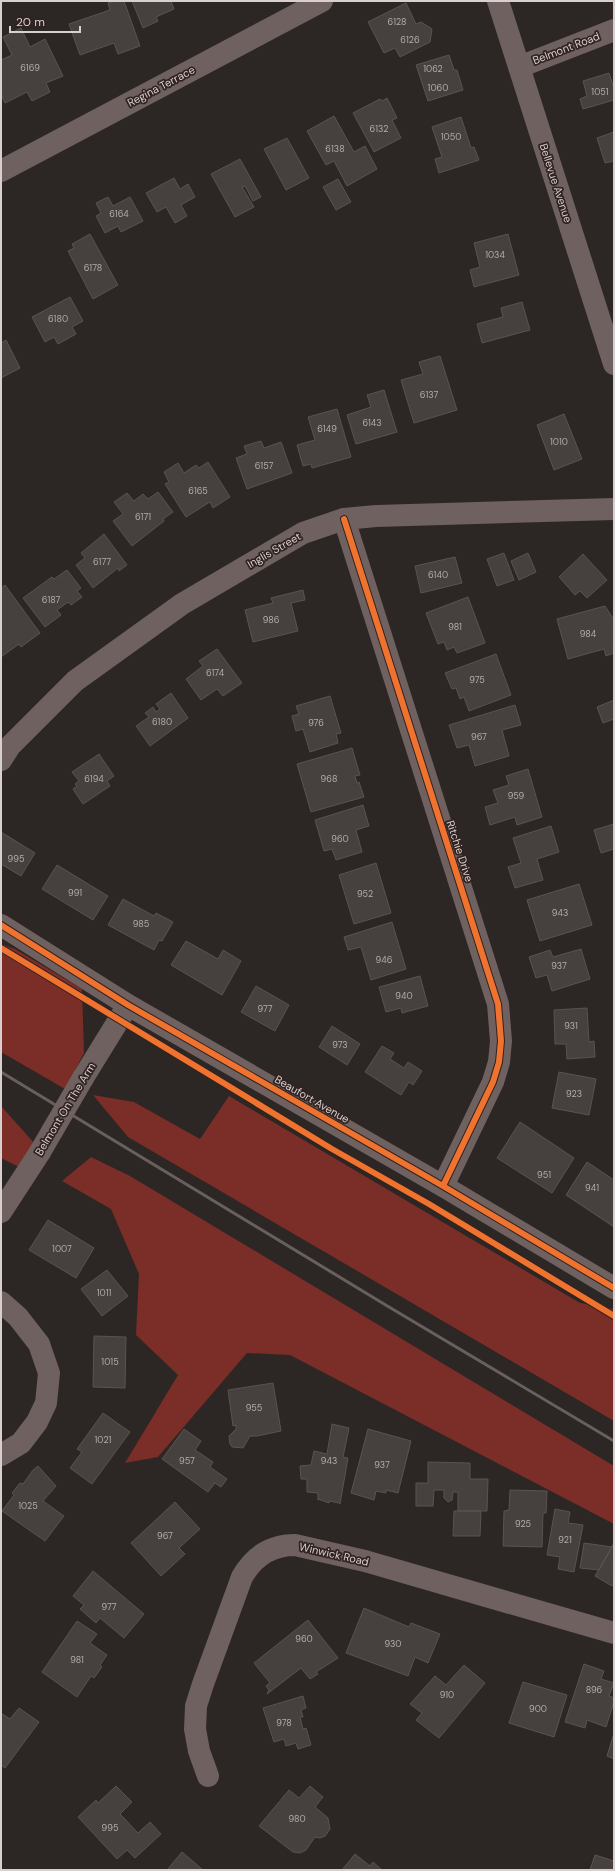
<svg xmlns="http://www.w3.org/2000/svg" width="615" height="1871" viewBox="0 0 615 1871" font-family="'DM Sans',sans-serif">
	<style>
		.forest { fill: #7b2d27 }
		.building { fill: #46403f; stroke: #595351 }
		.lines { fill: none; stroke-linecap: round; stroke-linejoin: round }
		.minor { stroke: #6e615f; stroke-width: 22 }
		.tertiary { stroke: #6e615f; stroke-width: 22 }
		.rail { stroke: #685f5e; stroke-width: 3 }
		.minor-bridge { stroke: #6e615f; stroke-width: 22 }
		.cycleway-casing { stroke: #302321; stroke-width: 8 }
		.cycleway { stroke: #ef722f; stroke-width: 6 }
		.labels { text-anchor: middle; dominant-baseline: central; stroke-width: 3.5; stroke-linejoin: round; paint-order: stroke }
		.number-label { font-size: 9px; fill: #b4abaa }
		.street-label { font-size: 11px; fill: #d9cfce; stroke: #302321 }
	</style>
	<rect width="100%" height="100%" fill="#2c2624"/>
	<path class="forest" d="M1 944 15 949 82 989 84 1053 65 1089 1 1052Z
		M93 1095 134 1102 200 1139 229 1096 580 1303 614 1309V1421L128 1137Z
		M1 1106 35 1144 19 1167 1 1158Z
		M91 1157 130 1176 614 1466V1524L290 1355 247 1353 158 1457 125 1463 178 1375 136 1335 139 1274 111 1209 62 1181Z"/>
	<path class="building" d="M115 1H124L140 46 118 54 114 43 80 55 69 24 110 10 108 3Z
		M132 1H171L174 9 156 17 158 21 143 28Z
		M406 3 416 24 421 22 432 29 430 42 400 57 395 48 384 53 368 22Z
		M21 28 30 47 45 39 63 76 46 83 50 92 32 101 27 92 5 103 1 94V60L12 55 3 37Z
		M449 55 454 70H457L463 90 428 101 416 65Z
		M609 73 614 88V100L583 109 580 99 587 96 583 81Z
		M387 98 397 118 392 120 401 138 374 152 353 113 380 99 382 101Z
		M334 116 354 152 365 146 377 169 347 186 334 161 326 165 307 131Z
		M461 117 471 148 474 147 479 160 439 173 435 159 442 157 432 127Z
		M614 132V161L605 163 597 138Z
		M287 138 309 178 286 190 264 149Z
		M240 159 261 197 253 201 245 186 242 187 254 207 235 217 211 174Z
		M174 178 180 189 188 184 195 197 181 205 187 216 175 223 166 207 157 212 146 193Z
		M338 179 351 202 336 210 323 187Z
		M108 197 113 206 130 197 143 221 121 232 118 226 105 233 96 216 101 213 96 203Z
		M90 234 118 285 93 299 68 251 74 248 72 244Z
		M508 234 519 275 474 287 470 270 480 267 474 243Z
		M70 297 83 321 72 327 76 334 58 344 54 337 45 342 32 317Z
		M522 302 530 330 482 343 477 324 503 317 501 308Z
		M6 340 20 368 1 378V343Z
		M440 356 457 410 414 423 401 380 423 374 419 362Z
		M384 390 397 432 356 444 347 415 371 407 367 395Z
		M337 409 351 457 312 468 311 464 303 466 297 445 315 440 308 417Z
		M564 414 582 459 554 470 537 425Z
		M261 441 264 448 281 442 292 473 247 489 236 458 247 454 244 446Z
		M208 462 230 497 213 508 210 502 186 517 165 484 169 482 164 472 178 463 184 473 196 465 199 468Z
		M158 492 173 512 163 519 164 521 132 546 113 521 123 514 114 502 127 493 134 501 143 494 148 499Z
		M104 534 127 565 119 571 118 568 93 588 76 565 85 558 81 553Z
		M504 553 514 580 497 586 487 559Z
		M528 553 536 572 519 580 511 561Z
		M583 554 607 580 587 598 580 591 575 595 559 577Z
		M455 557 462 583 421 593 415 566Z
		M67 570 81 588 77 591 82 597 71 605 68 602 57 610 61 615 45 627 23 598 52 577 54 579Z
		M5 585 40 633 21 647 19 644 1 657V588Z
		M303 590 305 600 291 603 298 631 253 642 245 610 273 603 271 598Z
		M468 597 485 643 457 653 454 647 447 650 444 642 438 644 426 613Z
		M605 606 614 620V653L606 656 604 649 568 659 557 619Z
		M217 649 242 683 223 696 217 689 201 700 186 679 203 666 199 661Z
		M496 654 511 695 469 711 464 697 460 699 456 688 452 689 445 673Z
		M171 693 188 718 150 746 136 726 149 717 145 713 153 707 156 712 160 709 156 704Z
		M330 696 341 733 336 734 338 743 310 752 303 729 296 731 292 716 299 714 296 706Z
		M614 700V719L603 723 597 707Z
		M515 705 521 725 502 730 509 756 475 766 469 745 457 748 449 725Z
		M352 748 360 775 355 776 357 783 359 782 364 797 311 812 297 764Z
		M99 754 114 776 107 781 110 786 83 804 73 789 77 786 75 784 79 781 72 772Z
		M528 769 542 817 517 825 515 817 490 825 485 807 498 803 493 790 509 785 506 776Z
		M363 805 369 826 356 830 362 852 336 860 332 849 324 851 315 820Z
		M614 824V849L601 853 594 830Z
		M551 826 559 852 537 859 543 880 515 888 508 867 521 863 513 838Z
		M1 832 35 853 21 876 1 864Z
		M376 863 391 913 354 924 339 875Z
		M57 865 108 896 93 920 42 889Z
		M579 884 592 925 540 941 527 900Z
		M123 899 154 916 156 913 173 922 162 941 159 940 154 950 108 925Z
		M392 922 406 969 371 980 361 947 348 950 344 937Z
		M186 941 218 959 223 950 241 961 222 995 171 965Z
		M581 949 590 979 552 991 547 975 536 978 529 957 550 950 553 957Z
		M420 976 428 1006 402 1013 401 1008 386 1012 379 987Z
		M256 986 289 1005 275 1031 241 1012Z
		M587 1008 589 1042 594 1041 595 1057 567 1059 566 1044H555L554 1010Z
		M332 1026 360 1044 347 1065 319 1047Z
		M382 1046 394 1053 390 1059 404 1068 408 1062 422 1071 413 1085 409 1082 401 1095 365 1072Z
		M559 1072 596 1079 589 1115 552 1108Z
		M520 1122 574 1158 552 1193 497 1158Z
		M587 1162 614 1180V1227L566 1195Z
		M48 1220 94 1248 76 1278 29 1250Z
		M107 1270 128 1296 102 1316 81 1289Z
		M94 1336 126 1337 125 1388 93 1387Z
		M273 1383 281 1431 257 1436H250L243 1448 232 1447 230 1444 229 1436 236 1429V1425L233 1426 228 1390Z
		M103 1413 130 1432 92 1484 70 1468 82 1452 77 1449Z
		M332 1424 349 1428 343 1457 348 1458 340 1504 339 1503 329 1501V1503L318 1499V1500V1493L307 1492V1479H301L300 1466 311 1465 314 1451 327 1454Z
		M184 1429 201 1441 195 1450 213 1462 210 1467 227 1479 221 1487 215 1483 208 1492 162 1459Z
		M368 1429 411 1441 398 1493 386 1490V1493L376 1491 374 1500 351 1493Z
		M428 1462 470 1463V1479H488L487 1511H458V1492H453L452 1500 448 1502 444 1498V1490H434L433 1506H416V1483H428Z
		M38 1466 56 1486 43 1501 64 1516 45 1541 2 1511 14 1495 12 1493 20 1483 23 1484 33 1470Z
		M510 1490 547 1491 546 1513H543L542 1547 503 1546 504 1511 509 1510Z
		M175 1502 200 1529 179 1548 185 1554 161 1576 131 1543Z
		M555 1509 570 1512 568 1523 583 1525 574 1572 558 1569 560 1557 547 1555Z
		M454 1511H481L480 1536H453Z
		M584 1543 612 1547 599 1570 580 1568Z
		M614 1543V1583L612 1586 595 1576Z
		M93 1571 144 1614 124 1638 100 1618 96 1623 80 1609 84 1605 73 1596Z
		M364 1608 409 1627 411 1623 440 1634 428 1663 415 1657 408 1676 346 1653Z
		M308 1620 338 1658 316 1672 318 1674 310 1679 301 1668 267 1694 269 1690 266 1686 270 1683 254 1663Z
		M77 1621 97 1634 90 1643 107 1655 100 1665 102 1667 94 1678 91 1676 77 1697 42 1672Z
		M584 1664 604 1671 601 1679 614 1683 609 1696 614 1698V1702L606 1727 587 1720 585 1728 565 1722Z
		M464 1665 485 1683 439 1738 416 1720 422 1713 410 1704 435 1676 446 1685Z
		M523 1682 567 1695 554 1737 509 1723Z
		M303 1696 306 1708 301 1710 303 1717H300L303 1729 306 1728 311 1745 298 1749 296 1743 286 1746 284 1739 274 1742 263 1708Z
		M19 1708 39 1722 5 1768 1 1765V1713L10 1719Z
		M614 1733V1759L607 1756Z
		M116 1786 132 1802 120 1814 138 1833 150 1822 161 1834 135 1858 127 1850 117 1859 78 1817 96 1800 98 1803Z
		M310 1786 323 1797 315 1807 328 1818 330 1829 325 1836 320 1838 315 1837 306 1850 300 1853 293 1852 259 1826 289 1790 299 1798Z
		M182 1852 203 1870H167Z
		M355 1854 370 1866 373 1862 382 1870H342Z
		M595 1855 614 1861V1870H590Z"/>
	<g class="lines">
		<path class="minor" d="M498 1 614 364
			M519 67 614 30
			M1 171 322 1
			M344 519 498 1004 501 1041 499 1062 493 1082 443 1186
			M1 925 128 1005 443 1186 614 1288
			M83 1078 128 1005
			M1 1212 40 1152
			M1 1302 18 1317 39 1344 49 1373 46 1403 37 1422 21 1443 1 1455
			M208 1776 199 1751 195 1729 196 1706 203 1684 242 1577C254 1556 271 1545 295 1545L365 1561 614 1633"/>
		<path class="tertiary" d="M1 760 10 746 75 681 182 604 303 533 344 519 376 516 614 509"/>
		<path class="rail" d="M1 1072 389 1307 614 1441"/>
		<path class="minor-bridge" d="M40 1152 83 1078"/>
		<g class="cycleway-casing">
			<path id="cycleway" d="M344 519 498 1004 501 1041 499 1062 493 1082 443 1186
				M1 925 128 1005 443 1186 614 1288
				M1 948 332 1149 429 1204 614 1316"/>
		</g>
		<use href="#cycleway" class="cycleway"/>
	</g>
	<g class="labels">
		<g class="number-label">
			<text x="397" y="22">6128</text>
			<text x="410" y="40">6126</text>
			<text x="30" y="68">6169</text>
			<text x="433" y="69">1062</text>
			<text x="438" y="88">1060</text>
			<text x="600" y="92">1051</text>
			<text x="379" y="129">6132</text>
			<text x="451" y="137">1050</text>
			<text x="335" y="149">6138</text>
			<text x="119" y="214">6164</text>
			<text x="495" y="255">1034</text>
			<text x="93" y="268">6178</text>
			<text x="58" y="319">6180</text>
			<text x="429" y="395">6137</text>
			<text x="372" y="423">6143</text>
			<text x="327" y="429">6149</text>
			<text x="559" y="442">1010</text>
			<text x="264" y="466">6157</text>
			<text x="198" y="491">6165</text>
			<text x="143" y="517">6171</text>
			<text x="102" y="562">6177</text>
			<text x="438" y="575">6140</text>
			<text x="51" y="600">6187</text>
			<text x="271" y="620">986</text>
			<text x="455" y="627">981</text>
			<text x="588" y="634">984</text>
			<text x="215" y="673">6174</text>
			<text x="477" y="680">975</text>
			<text x="162" y="722">6180</text>
			<text x="316" y="723">976</text>
			<text x="479" y="737">967</text>
			<text x="94" y="779">6194</text>
			<text x="329" y="779">968</text>
			<text x="516" y="796">959</text>
			<text x="340" y="839">960</text>
			<text x="16" y="859">995</text>
			<text x="75" y="893">991</text>
			<text x="365" y="894">952</text>
			<text x="560" y="913">943</text>
			<text x="141" y="924">985</text>
			<text x="384" y="960">946</text>
			<text x="559" y="966">937</text>
			<text x="404" y="996">940</text>
			<text x="265" y="1009">977</text>
			<text x="571" y="1026">931</text>
			<text x="340" y="1045">973</text>
			<text x="574" y="1094">923</text>
			<text x="544" y="1175">951</text>
			<text x="592" y="1188">941</text>
			<text x="62" y="1249">1007</text>
			<text x="104" y="1293">1011</text>
			<text x="110" y="1362">1015</text>
			<text x="254" y="1408">955</text>
			<text x="103" y="1440">1021</text>
			<text x="187" y="1461">957</text>
			<text x="329" y="1461">943</text>
			<text x="382" y="1465">937</text>
			<text x="28" y="1506">1025</text>
			<text x="523" y="1524">925</text>
			<text x="165" y="1536">967</text>
			<text x="565" y="1540">921</text>
			<text x="109" y="1607">977</text>
			<text x="304" y="1639">960</text>
			<text x="393" y="1644">930</text>
			<text x="77" y="1660">981</text>
			<text x="594" y="1690">896</text>
			<text x="447" y="1695">910</text>
			<text x="538" y="1709">900</text>
			<text x="284" y="1723">978</text>
			<text x="297" y="1819">980</text>
			<text x="110" y="1828">995</text>
		</g>
		<g class="street-label">
			<text transform="translate(566 48) rotate(-21)">Belmont Road</text>
			<text transform="translate(161 86) rotate(-28)">Regina Terrace</text>
			<text transform="translate(556 183) rotate(72)">Bellevue Avenue</text>
			<text transform="translate(274 550) rotate(-30)">Inglis Street</text>
			<text transform="translate(460 851) rotate(72)">Ritchie Drive</text>
			<text transform="translate(312 1099) rotate(30)">Beaufort Avenue</text>
			<text transform="translate(65 1109) rotate(-59)">Belmont On The Arm</text>
			<text transform="translate(334 1554) rotate(13)">Winwick Road</text>
		</g>
	</g>
	<rect width="615" height="1871" fill="none" stroke="#d9cfce" stroke-width="4"/>
	<path d="M10 26v6h70v-6" fill="none" stroke="#d9cfce" stroke-width="2"/>
	<text x="16" y="26" font-size="12" fill="#d9cfce" stroke="#302321" stroke-width="3" paint-order="stroke">20 m</text>
</svg>
